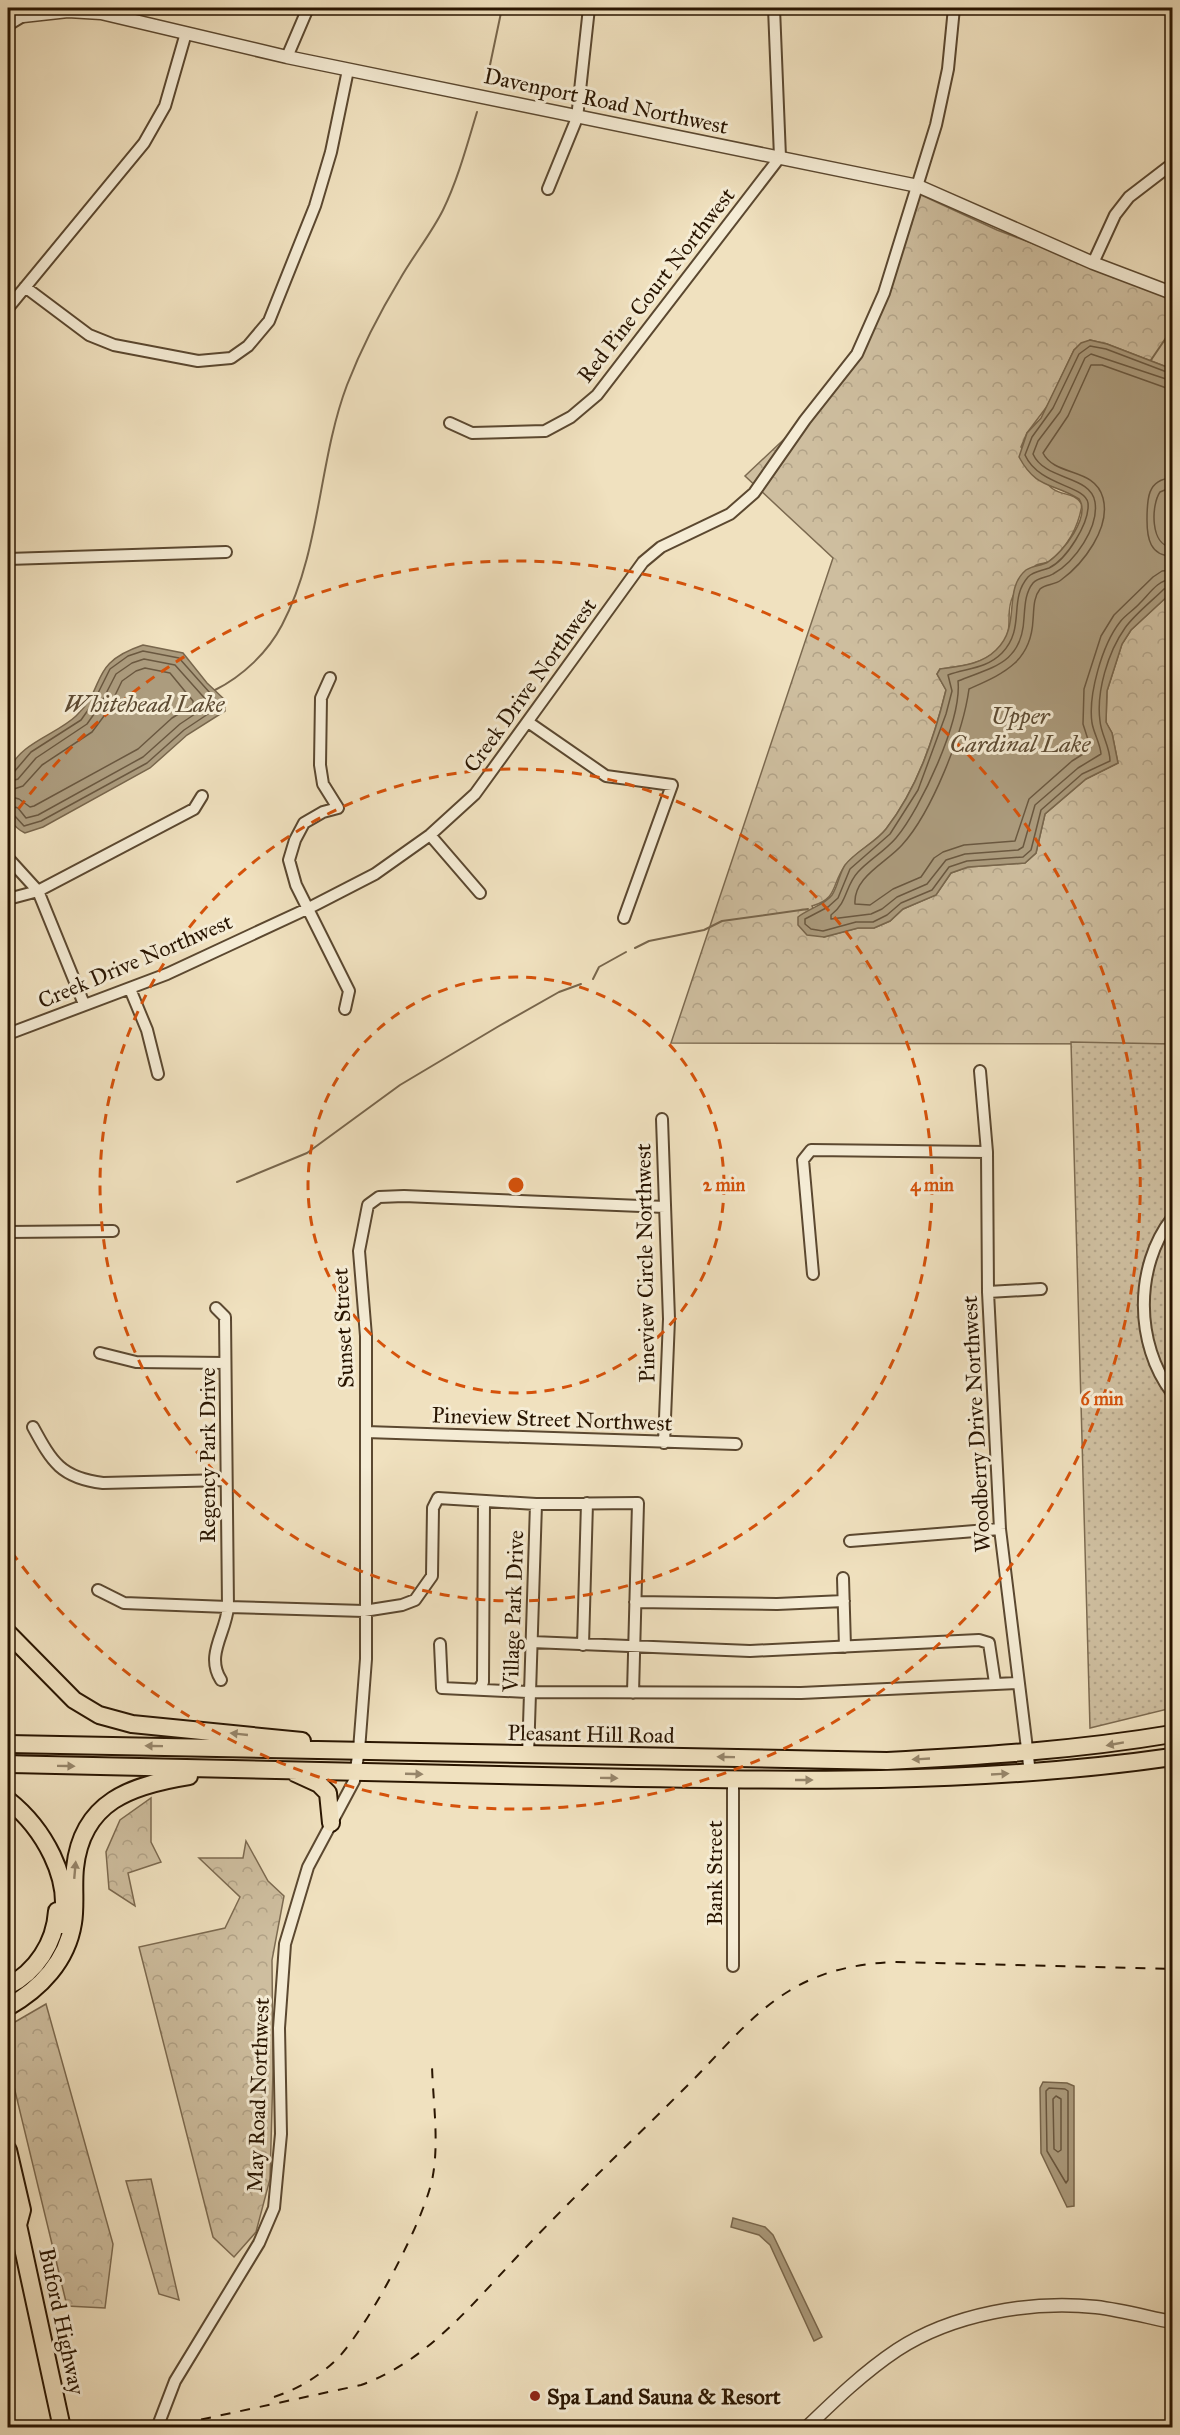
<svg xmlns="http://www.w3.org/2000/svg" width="1180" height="2435" viewBox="0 0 1180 2435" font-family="'IM FELL Great Primer',serif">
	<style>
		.forest { fill: url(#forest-crowns); stroke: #7c6a50; stroke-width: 1.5 }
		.park { fill: url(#park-dots); stroke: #7c6a50; stroke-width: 1.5 }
		.water { fill: #ac9c7e; stroke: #78664c; stroke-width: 1.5 }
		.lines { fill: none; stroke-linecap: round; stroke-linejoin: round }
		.shore { stroke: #6a5840; stroke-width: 1.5 }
		.stream { stroke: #78664c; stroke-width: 2 }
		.minor-casing { stroke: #5b4830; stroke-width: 14 }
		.tertiary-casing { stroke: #5b4830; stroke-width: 15 }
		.primary-casing { stroke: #291501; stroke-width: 20 }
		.trunk-casing { stroke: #291501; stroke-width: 20 }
		.minor { stroke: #f5ecd5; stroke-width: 10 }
		.tertiary { stroke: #f5ecd5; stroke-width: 12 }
		.primary { stroke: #f0e1bf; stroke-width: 16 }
		.trunk { stroke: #f0e1bf; stroke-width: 16 }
		.rail { stroke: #291501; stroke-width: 2; stroke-dasharray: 10 10; stroke-linecap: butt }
		.oneway { fill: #96856a }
		.ring { fill: none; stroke: #d5520b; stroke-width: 3; stroke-dasharray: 10 8 }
		.poi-dot { fill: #8f2418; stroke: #f5ecd5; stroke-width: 2 }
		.labels { text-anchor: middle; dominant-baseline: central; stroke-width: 6; stroke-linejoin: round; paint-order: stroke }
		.street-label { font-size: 22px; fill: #291501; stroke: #f5ecd5 }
		.poi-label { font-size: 22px; font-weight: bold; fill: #291501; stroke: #f5ecd5; text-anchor: start }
		.water-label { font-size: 24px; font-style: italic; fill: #5d4b33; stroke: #f5ecd5 }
		.centre { fill: #d5520b; stroke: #f5ecd5; stroke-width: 3 }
		.ring-label { font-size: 18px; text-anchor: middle; font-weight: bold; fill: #d5520b; stroke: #f5ecd5; stroke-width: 6; stroke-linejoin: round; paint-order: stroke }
	</style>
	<defs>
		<pattern id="forest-crowns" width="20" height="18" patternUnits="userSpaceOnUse" patternTransform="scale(1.5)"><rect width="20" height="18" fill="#cebe9f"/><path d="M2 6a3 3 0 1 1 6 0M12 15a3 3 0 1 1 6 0" fill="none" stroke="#b1a287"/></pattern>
		<pattern id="park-dots" width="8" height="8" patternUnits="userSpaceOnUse" patternTransform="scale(1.5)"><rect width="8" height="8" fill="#cebe9f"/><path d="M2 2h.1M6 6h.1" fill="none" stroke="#b1a287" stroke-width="1.8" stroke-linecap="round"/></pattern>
	</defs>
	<rect width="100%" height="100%" fill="#f0e1bf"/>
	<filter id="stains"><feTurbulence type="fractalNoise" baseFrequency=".00333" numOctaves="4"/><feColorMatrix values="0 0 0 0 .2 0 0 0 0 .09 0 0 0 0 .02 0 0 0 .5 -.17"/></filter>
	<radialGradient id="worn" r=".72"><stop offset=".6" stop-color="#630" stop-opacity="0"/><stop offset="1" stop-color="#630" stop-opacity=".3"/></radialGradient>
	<path class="forest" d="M919 194 997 230 1172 296V369L1107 344 1090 340 1074 350 1048 405 1027 433 1021 447C1029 457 1043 482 1053 489 1063 496 1074 492 1082 504 1079 526 1067 549 1048 562 1044 564 1038 563 1035 566 1028 571 1017 588 1013 596 1003 616 1018 631 996 651 980 665 960 666 940 669L937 674 946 690C934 738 917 789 886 829 875 843 856 851 845 866 831 884 839 898 812 906L824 937 858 928H874L890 921 903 909 936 895 951 873 968 867 1025 863 1036 853 1045 814 1086 779 1118 763 1112 733 1106 723 1107 691 1122 644 1131 630 1172 592V1044L671 1043 833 558 745 476 816 409 870 322Z
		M151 1798V1842L161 1862 128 1873 135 1906 109 1889 106 1852 120 1820Z
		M246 1841 268 1881 284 1896 272 1960 273 2071 270 2179 256 2232 234 2257 213 2237 139 1947 225 1928 240 1897 199 1858H243Z
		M46 2004 113 2244 105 2308 67 2306 8 2062V2026Z
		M151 2179 179 2300 159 2294 126 2181Z"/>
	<path class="park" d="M1071 1042 1172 1044V1708L1090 1728Z"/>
	<path class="water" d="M1090 340 1107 344 1172 369V493L1168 507 1172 543V592L1131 630 1122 644 1107 691 1106 722 1112 733 1118 763 1086 779 1045 814 1036 853 1025 863 968 867 951 873 936 895 903 909 890 921 874 928H858L824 937 807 935 798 925V917C808 909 826 904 832 895 838 886 839 874 845 865 856 851 875 843 886 829 917 789 934 739 946 690L937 674 940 669C960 666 981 665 996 650 1022 626 1002 590 1026 570 1033 565 1041 566 1048 562 1063 552 1091 517 1079 499 1052 482 1037 490 1019 457L1027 433 1041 418 1074 350 1081 343Z
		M143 645 183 653 207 683 224 699 225 711 187 735 150 768 43 827 25 833C12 827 8 817 8 803 8 794 5 780 9 771 19 743 56 735 76 716 108 686 87 664 143 645Z
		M1043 2082 1067 2083 1074 2086V2206L1067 2207 1041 2153 1040 2088Z
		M733 2218 765 2227 773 2235 822 2337 814 2341 770 2245 759 2235 731 2227Z"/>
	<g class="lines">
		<path class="shore" d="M1172 374 1106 349 1090 346 1079 354 1053 408 1032 437 1025 455C1039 486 1085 485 1088 503 1090 523 1066 560 1049 568 1042 571 1034 571 1028 577 1008 600 1026 628 1002 653 986 669 967 668 948 675L952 691 946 714 918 790 890 834 850 869 838 898 828 907 805 919V924L811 929 823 931 856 922H873L887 915 901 903 932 890 949 867 967 861 1023 857 1031 850 1041 810 1082 774 1110 761C1110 747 1101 734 1100 721 1096 692 1108 652 1125 628 1134 615 1153 600 1164 589L1172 587
			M1172 381 1091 354 1085 358 1060 412 1038 441 1033 454C1045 481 1091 475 1095 502 1099 527 1075 562 1053 574 1047 578 1038 577 1033 583 1025 593 1025 606 1024 618 1022 664 992 667 958 681 962 720 921 808 896 838 885 851 869 860 858 872 845 886 848 902 831 915V919L871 914 882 909 897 897 927 884 946 860 965 854 1018 850 1023 847 1035 805 1078 768 1101 754C1100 743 1094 734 1092 723 1088 695 1102 645 1120 622 1125 615 1134 610 1140 603 1150 593 1158 580 1172 579
			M1172 390 1102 365H1091L1068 416 1043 453C1055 477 1095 467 1103 498 1111 528 1083 564 1061 580 1055 585 1045 584 1040 589 1033 598 1034 610 1033 620 1031 663 1002 674 969 689 963 733 932 812 902 845 886 863 853 877 855 904L870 905 893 889 921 877 934 858 943 852 964 845 1015 841 1029 799 1072 761 1091 749 1083 724 1084 689 1101 636 1114 615 1153 577 1162 571 1172 570
			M1172 478C1147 479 1147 500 1147 520 1147 538 1150 556 1172 556
			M1172 487 1160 492C1151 505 1150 546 1172 547
			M8 774 14 772 31 752 81 720 93 703 110 669 128 656 143 651 179 658 218 702 217 708 184 730 147 763 41 821 24 826 13 814 8 813
			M8 782 18 779 36 758 87 724 99 707 116 674 132 663 144 659 175 665 208 702 207 706 180 724 143 757 38 815 26 818 18 808 8 805
			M8 791 23 786 42 765 92 732 107 712 122 681 136 671 145 668 170 673 193 701V705L172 718 138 749 34 806 30 807 19 799 8 796
			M1049 2088 1065 2089 1068 2091V2180L1066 2183 1047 2151 1046 2091Z
			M1056 2096 1061 2099V2150L1058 2152 1054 2149 1053 2099Z"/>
		<path class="stream" d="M486 84 502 8
			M1151 360 1172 329
			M215 690C243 676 268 652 282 625 321 551 318 462 347 385 361 349 380 312 400 279 413 256 431 234 443 210 458 179 467 145 477 112
			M635 948 649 941 704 930 722 921 808 909
			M593 979 599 967 626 952
			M237 1182 307 1153 400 1085 499 1026 559 992 581 984"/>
		<g class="minor-casing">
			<path id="minor" d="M8 25 23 16
				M287 57 308 8
				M548 189 577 118 589 8
				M1093 263 1115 215 1129 197 1172 164
				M25 287 89 335 114 345 198 361 231 358 248 346 269 321 315 206 331 152 348 70
				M8 308 144 143 165 106 186 33
				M450 423 472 433 545 431 571 417 597 395 780 157 774 8
				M8 559 226 552
				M330 678 321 698 320 765 323 784 338 808 323 812 304 823 295 840 289 860 296 885 349 991 345 1009
				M528 722 606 776 672 785 624 918
				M430 835 480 893
				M8 858 38 891 84 1004
				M8 899 38 891 194 809 202 796
				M130 989 147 1030 158 1074
				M8 1034 167 974 309 908 375 874 430 835 475 794 643 562 661 547 730 514 754 493 805 420 857 354 884 293 936 125 948 69 954 8
				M980 1071 987 1152 988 1292 1000 1529 1030 1773
				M662 1119 669 1319 664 1443
				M1172 1218C1134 1267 1135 1344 1172 1393
				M8 1232 113 1231
				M813 1274 803 1160 811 1150 987 1152
				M988 1292 1041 1289
				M216 1308 225 1317 228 1607 364 1611 402 1605 415 1600 432 1576 433 1508 438 1498 536 1504 638 1503 633 1693
				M100 1353 136 1362 225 1363
				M33 1427C52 1462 61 1478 103 1483L226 1480
				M366 1432 736 1444
				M850 1541 1000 1529
				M843 1578 845 1647
				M98 1590 124 1603 228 1607C226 1633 205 1655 221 1680
				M635 1602 777 1604 844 1601
				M532 1642 750 1651 979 1640 989 1643 995 1683
				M440 1644 442 1688 527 1692 801 1693 1017 1683
				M583 1645 587 1503
				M480 1688 483 1682 484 1501
				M528 1756 536 1504
				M733 1780V1966
				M157 2428 175 2381 259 2243 274 2208 281 2134 279 2028 285 1944 308 1867 354 1781 359 1750 366 1659V1336L359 1251 368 1205 379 1197 404 1196 665 1207"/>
		</g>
		<g class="tertiary-casing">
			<path id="tertiary" d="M22 8 23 16 68 11 101 13 287 57 918 186 1093 263 1172 293
				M806 2428C835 2400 864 2372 897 2350 952 2314 1031 2300 1096 2307 1121 2310 1147 2317 1172 2322"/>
		</g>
		<g class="primary-casing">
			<path id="primary" d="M8 2150 22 2210 18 2225
				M8 2203 18 2225 62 2428"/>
		</g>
		<g class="trunk-casing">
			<path id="trunk" d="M8 1633 74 1700 99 1715 132 1724 302 1741
				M8 1744 887 1761C983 1756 1077 1750 1172 1734
				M8 1764C201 1769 394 1773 588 1777 783 1781 979 1785 1172 1757
				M295 1773 319 1784 328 1793 331 1823
				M8 1800C42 1827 74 1879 61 1925
				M8 1986C36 1972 55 1943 57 1911
				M8 2007C40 1989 67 1961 73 1923 76 1905 73 1886 75 1868 82 1801 132 1785 189 1776"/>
		</g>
		<use href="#minor" class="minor"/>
		<use href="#tertiary" class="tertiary"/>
		<use href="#primary" class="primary"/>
		<use href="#trunk" class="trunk"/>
		<path class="rail" d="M274 2397C298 2389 318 2377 336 2360 367 2329 426 2218 433 2175 439 2140 433 2101 432 2066
			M162 2428 361 2385C425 2362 469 2308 514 2260 571 2199 631 2142 690 2083 721 2052 751 2014 789 1991 821 1971 856 1964 893 1962L1172 1969"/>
	</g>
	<defs><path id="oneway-solid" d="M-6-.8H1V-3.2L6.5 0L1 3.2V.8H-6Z" transform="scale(1.5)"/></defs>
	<g class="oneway">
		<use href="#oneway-solid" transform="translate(239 1734) rotate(-174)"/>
		<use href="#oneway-solid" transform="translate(1115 1744) rotate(170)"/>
		<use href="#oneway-solid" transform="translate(154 1746) rotate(-179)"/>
		<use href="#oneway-solid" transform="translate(726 1757) rotate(-179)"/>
		<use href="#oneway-solid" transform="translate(921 1759) rotate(177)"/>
		<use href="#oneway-solid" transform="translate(66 1766) rotate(1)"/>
		<use href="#oneway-solid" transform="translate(414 1774) rotate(2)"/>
		<use href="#oneway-solid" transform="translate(1000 1774) rotate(-3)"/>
		<use href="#oneway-solid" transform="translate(609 1778) rotate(1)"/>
		<use href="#oneway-solid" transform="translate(804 1780)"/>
		<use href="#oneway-solid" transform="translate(75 1870) rotate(-85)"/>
	</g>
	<g class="ring">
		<circle cx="516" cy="1185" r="208"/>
		<circle cx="516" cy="1185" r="416"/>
		<path d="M8 823A624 624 0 1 1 8 1547"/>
	</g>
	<circle class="poi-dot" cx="535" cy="2396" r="6"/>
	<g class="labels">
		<g class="street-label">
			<text transform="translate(606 101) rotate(12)">Davenport Road Northwest</text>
			<text transform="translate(656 285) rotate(-52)">Red Pine Court Northwest</text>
			<text transform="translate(530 685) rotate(-54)">Creek Drive Northwest</text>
			<text transform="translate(135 961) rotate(-23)">Creek Drive Northwest</text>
			<text transform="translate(645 1263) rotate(-91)">Pineview Circle Northwest</text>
			<text transform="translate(343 1328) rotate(-93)">Sunset Street</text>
			<text transform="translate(552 1419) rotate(2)">Pineview Street Northwest</text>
			<text transform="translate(976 1424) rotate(-93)">Woodberry Drive Northwest</text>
			<text transform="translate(207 1455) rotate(-90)">Regency Park Drive</text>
			<text transform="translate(513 1611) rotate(-88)">Village Park Drive</text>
			<text transform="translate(591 1734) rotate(1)">Pleasant Hill Road</text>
			<text transform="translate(714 1873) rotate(-90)">Bank Street</text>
			<text transform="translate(258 2095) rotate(-88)">May Road Northwest</text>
			<text transform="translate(62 2321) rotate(78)">Buford Highway</text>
		</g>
		<g class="poi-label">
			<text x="547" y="2396">Spa Land Sauna &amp; Resort</text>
		</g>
		<g class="water-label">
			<text x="144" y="704">Whitehead Lake</text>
			<text x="1020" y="716">Upper<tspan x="1020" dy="28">Cardinal Lake</tspan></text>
		</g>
	</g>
	<circle cx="516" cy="1185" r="9" class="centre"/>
	<g class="ring-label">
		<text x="724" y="1191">2 min</text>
		<text x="932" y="1191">4 min</text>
		<text x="1102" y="1405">6 min</text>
	</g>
	<rect width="1180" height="2435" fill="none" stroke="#f0e1bf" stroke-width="30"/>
	<rect x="9" y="9" width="1162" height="2417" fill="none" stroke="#291501" stroke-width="3"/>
	<rect x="15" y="15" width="1150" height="2405" fill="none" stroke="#291501" stroke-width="1.5"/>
	<rect width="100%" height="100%" filter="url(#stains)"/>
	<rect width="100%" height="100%" fill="url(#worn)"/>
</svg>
